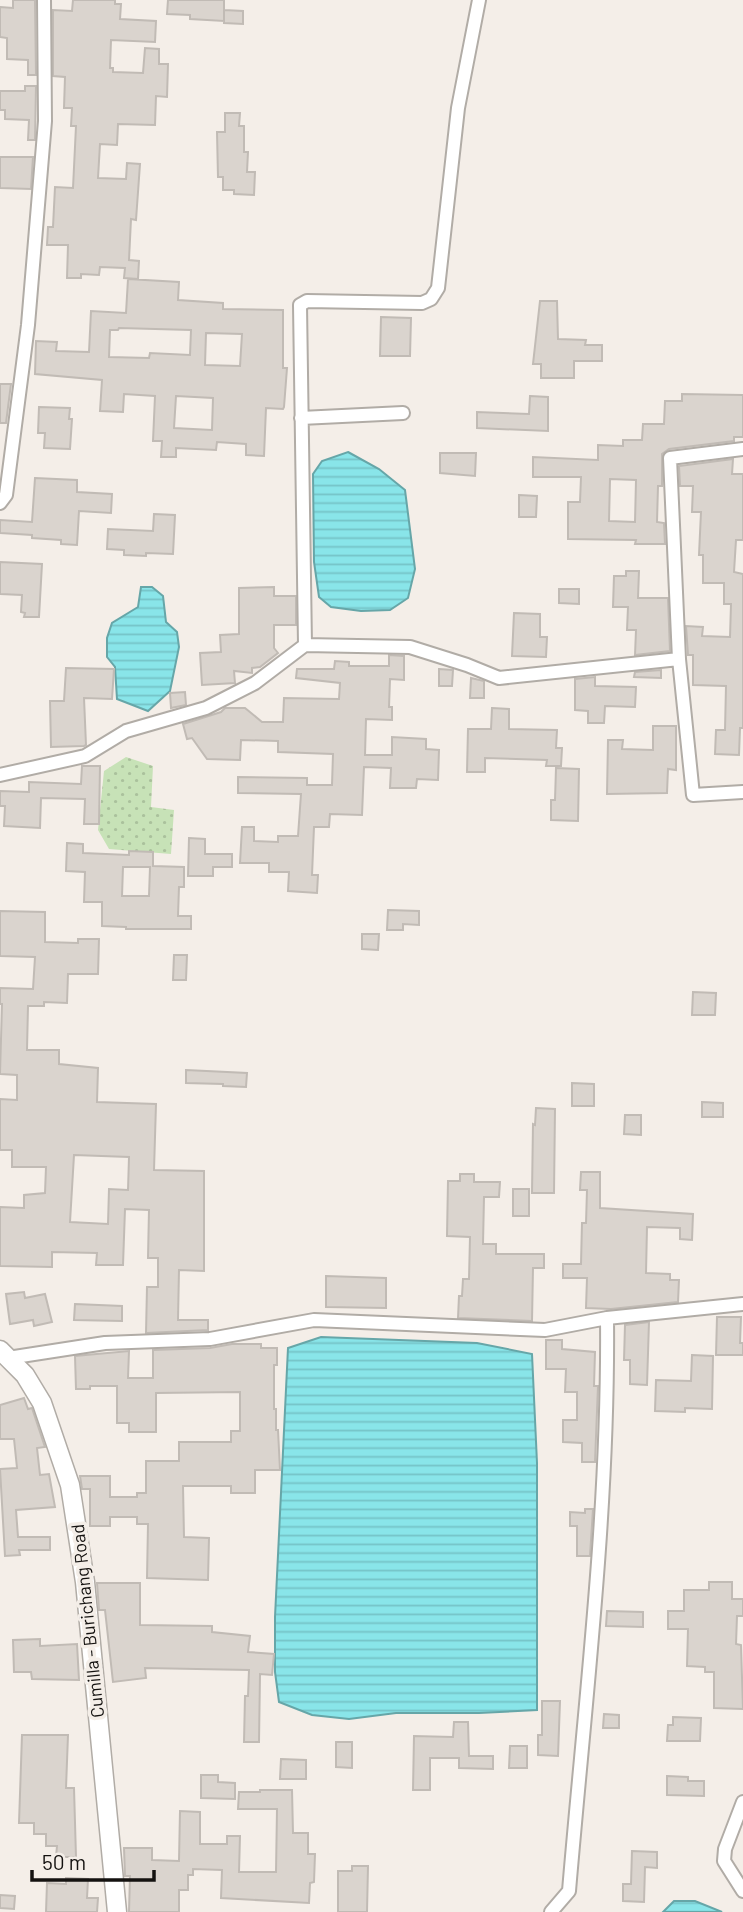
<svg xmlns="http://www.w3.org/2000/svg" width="743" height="1912" viewBox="0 0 743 1912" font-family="Barlow,sans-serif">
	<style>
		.park { fill: url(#park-dots) }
		.water { fill: url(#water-rules); stroke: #66a6a8; stroke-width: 2 }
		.building { fill: #dad4ce; stroke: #c1bbb5; stroke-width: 2; fill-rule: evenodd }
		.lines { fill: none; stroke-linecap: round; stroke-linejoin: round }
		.street-casing { stroke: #b1aca6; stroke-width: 16 }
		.secondary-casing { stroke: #b1aca6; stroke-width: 21 }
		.street { stroke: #fff; stroke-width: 12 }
		.secondary { stroke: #fff; stroke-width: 18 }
		.labels { text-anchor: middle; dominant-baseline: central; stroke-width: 7; stroke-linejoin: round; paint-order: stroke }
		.street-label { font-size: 18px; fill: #141210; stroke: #f4eee8 }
	</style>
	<defs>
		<pattern id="park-dots" width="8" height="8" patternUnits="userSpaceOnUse" patternTransform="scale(1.75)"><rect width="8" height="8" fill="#c7e2b7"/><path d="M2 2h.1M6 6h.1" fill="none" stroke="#aac19c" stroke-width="1.8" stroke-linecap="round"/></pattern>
		<pattern id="water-rules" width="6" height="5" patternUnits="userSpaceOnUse" patternTransform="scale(1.75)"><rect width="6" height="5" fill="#89e5e9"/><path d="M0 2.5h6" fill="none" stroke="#75c3c7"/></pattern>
	</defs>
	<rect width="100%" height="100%" fill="#f4eee8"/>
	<path class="park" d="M126 757 153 766 151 807 174 810 171 854 109 849 98 830 104 771Z"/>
	<path class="water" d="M348 452 379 469 405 490 415 569 408 598 390 610 361 611 331 607 319 597 314 562 313 474 322 461Z
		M141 587H152L163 596 166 622 177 632 179 647 170 691 148 711 117 699 115 667 107 657V638L112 623 138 607Z
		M321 1337 477 1343 532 1354 537 1463V1710L479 1713H396L349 1719 312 1715 279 1702 275 1672V1617L288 1348Z
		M674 1901H695L722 1912H663Z"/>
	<path class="building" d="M13 0H35L36 75H28V60L7 59V38L0 37V7L13 8Z
		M73 0H115V4H121L120 19 156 21 155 42 111 40 110 68H113V72L143 73 145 48 159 49V64H168L167 97 156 96 155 125 118 124 117 145 100 144 98 178 126 179 127 163 140 164 136 220 131 219 129 260 139 261 138 279 124 278 125 268 100 267 99 275 81 274V278H67L68 245H47L48 227H53L55 187 73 188 76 126H71L72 108H64L65 77 53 76V10L72 11Z
		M168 0H224V21L190 19V15L167 14Z
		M224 10 243 11V24L224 23Z
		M25 86H36L35 140H28L29 120 5 119V110H0V91H25Z
		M225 113H240L239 126H244V152H248L247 172H255L254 195 234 194V190H223V177H218L217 132H225Z
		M0 157H33L31 189 0 188Z
		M128 279 179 282 178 300 223 303V309L283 310V368H287L284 407 283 409 266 408 264 456 246 455V444L217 442 216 450 176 448V457H161L162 441H153L155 396 124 394 123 412 100 411 102 380 35 374 36 341 57 342 56 351 89 352 91 311 126 313ZM119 328 191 330 190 355 150 353 149 358 109 357 110 330H118ZM206 333 242 334 240 366 205 365ZM176 396 213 398 212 430 174 428Z
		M540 301H557L558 339 586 340 585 345H602V361H574V378H541V364H533Z
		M381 317 411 318 410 356H380Z
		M0 384H11L6 423H0Z
		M682 394 743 395V437H734V441L669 449 662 454V486H658L657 522 664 523 665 544H635L636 540 568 539V502H580L581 477H533V457L598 460V445L623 446V440H642L643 424H664L665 401H682ZM610 479 636 480 635 522 609 521Z
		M530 396 548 397V431L477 428V412L529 414Z
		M39 407 70 408 69 419H72L70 449 44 448 45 433H38Z
		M440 453H476L475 476 440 473Z
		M733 459 732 474H743V540H736L734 572 743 574V728H740L739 755 715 754 716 730H725L726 686 693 685V655H688L686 626 703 627 702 636 730 637 731 604H724V583H703V555H699L701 512H692L693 486H680L679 466Z
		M35 478 77 480V492L112 494 111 513 79 511 77 545 61 544V540L32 538V535L0 533V520L32 522Z
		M519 495 537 496 536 517H519Z
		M154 514 175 515 173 554 146 553V556L124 555V550L107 549 108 529 153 531Z
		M0 562 42 564 39 617H24L25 613 21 612 22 595 0 594Z
		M626 571H639L638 598H668L670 651 635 655 636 630H627L628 607H613L614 576H626Z
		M274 587V596H296V625H274V648L278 653 260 667 252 668V673L234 671 235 683 202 685 200 653 221 652 220 635 239 634V588Z
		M559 589H579V604L559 603Z
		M514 613 540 614V637H547L546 657 512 656Z
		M389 655 404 656V680L390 679 389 707H392V720L366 719 365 755H392V737L426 739V749L439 750 438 780 417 779 416 788H390L391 768 364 767 362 815 330 814 329 827H314L312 875H318L317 893 288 891 289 872H269V863H240L242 827H254V841L278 842V836H298L301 794 238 793V777L307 778V785H332L333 754 278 752V741L241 740 240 760 207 759 192 738 187 739 183 724 221 712 225 708H245L262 722H283L284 698 339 699 340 683 296 678 297 669H334L335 661 349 662V666H389Z
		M66 668 114 669 112 699 84 698 86 745 84 746 51 747 50 701H64Z
		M439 669 453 670 452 686H439Z
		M661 670V678L634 677 635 672Z
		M595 677V686L636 687 635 707 605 706 604 723H588V711L575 710V679Z
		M471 678 484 681V698H470Z
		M185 692 186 705 171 708 170 693Z
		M492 708 509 709V729L557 730 556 748H562L561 766H546L547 760 485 758V772H467L468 729H491Z
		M653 726H676V770L668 769 667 793 607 794 608 740H623L622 749 653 750Z
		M82 766H100L99 824H84L85 799 41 798 40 828 4 826 5 806H0V791L29 792V782L81 784Z
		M556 768 579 769 578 821 551 820V800H555Z
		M189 838 205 839V854H232V867H213V876H188Z
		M67 843 83 844V853L129 855V851L153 852V866L184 867V887H179L178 916H191V929H126V927L102 926V902H84L85 872 66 871ZM123 867H150L149 896H122Z
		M388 910 419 911V925L403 924V930H387Z
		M0 911 45 912V942L78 943V939H99L98 974H68L67 1003 44 1002V1006H28L27 1050H59V1064L98 1068 97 1102 156 1104 154 1170 204 1171V1271L179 1270 178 1320H208V1330L146 1333 147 1287H158V1258H148L149 1210 125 1209 123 1265H96L97 1253 52 1252V1267L0 1266V1207L24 1208V1195L45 1193 46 1167H12V1150H0V1099L17 1100V1075L0 1074 2 1004H0V988L33 989 35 957 0 956ZM74 1155 129 1157 128 1190 109 1189 108 1224 70 1222Z
		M362 934H379L378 950 362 949Z
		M174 955H187L186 980H173Z
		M693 992 716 993 715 1015H692Z
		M186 1070 247 1073 246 1087 223 1086V1084L186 1083Z
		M572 1083 594 1084V1106H572Z
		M702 1102 723 1103V1117H702Z
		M536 1108 555 1109 554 1193H532L533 1124 535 1125Z
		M625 1115H641V1135L624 1134Z
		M581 1172H600V1208L693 1214 692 1240 680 1239V1228L647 1227 646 1273 670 1274V1280H679L678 1302 611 1309 586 1308 587 1278H563V1264H581L582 1223H586L587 1190H580Z
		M460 1174H474V1182H500L499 1197H484L483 1244H496V1254H544V1268H533L532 1321 458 1318 459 1296H462L463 1279H469L470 1237 447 1236 448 1181H460Z
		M513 1189H529V1216H513Z
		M326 1276 386 1278V1308L326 1307Z
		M24 1292 25 1298 45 1294 52 1322 34 1326 33 1320 10 1324 6 1294Z
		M75 1304 122 1306V1321L74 1320Z
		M717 1317H741L740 1343H743V1355H716Z
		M649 1322 647 1385 630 1384V1360H624L625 1325Z
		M546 1340H562V1349L595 1352 594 1386H598L595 1462H582V1443L563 1442V1420H577V1392H565L566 1369H546Z
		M232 1344H261V1348H277V1365H274V1409H276V1430H278L280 1470H255V1493H231V1486H183L184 1537 209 1538 208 1580 147 1578 148 1524H137V1517H110V1526H90V1489H82L80 1476H110V1497H137V1493H146V1461H179V1442H231V1431H240V1392L156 1393V1432H129V1423H117V1386H90V1389H76L75 1356 129 1351 128 1378H153V1350L210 1348Z
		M692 1355 713 1356 712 1409 685 1408V1412L655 1411 656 1380 691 1381Z
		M24 1398 28 1409 32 1408 45 1447 37 1448 40 1475 49 1474 55 1507 16 1510 18 1537H50V1550H19L20 1555 5 1556 0 1469 17 1468 14 1439H0V1405Z
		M585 1509H593L590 1556H577V1526H570V1512L585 1513Z
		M709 1582H732V1599H743V1616H737L736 1644 741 1645 743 1709 714 1708V1672H705V1667L687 1666 688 1629H668V1611H684V1590H709Z
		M97 1583H140V1625L212 1626V1632L250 1636 248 1652 274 1654 272 1675 260 1674 259 1742H244L245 1696H248L249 1670 145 1668 146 1678 113 1682 105 1610H99Z
		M607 1611 643 1612V1627L606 1626Z
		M40 1639V1646L77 1644 79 1680 32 1679 31 1672H14L13 1640Z
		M542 1701H560L558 1756 538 1755V1735H542Z
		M604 1714 619 1715V1728H603Z
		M673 1717 701 1718 700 1741H667L668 1725H673Z
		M454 1722H468L469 1756H493V1769L459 1768V1758H430V1790H413L414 1736 453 1737Z
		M22 1735H68L66 1788H74L76 1857H56L57 1846H46V1834H34V1823H19Z
		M336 1742H352V1768L336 1767Z
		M510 1746H527V1768H509Z
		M281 1759 306 1760V1779H280Z
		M201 1775H218V1782L235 1783V1799L201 1798Z
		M667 1776 688 1777V1781H704V1796L667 1795Z
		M260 1790H292L293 1833H308V1854H315L314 1882 310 1883 309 1903 221 1898 222 1870 193 1869V1875H188V1890H179V1912H129L130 1876H125L124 1848H152V1860L179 1861 180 1811 200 1812V1844H227V1836H240L239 1872H276L277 1809H238L239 1792H260Z
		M632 1851 657 1852V1868L645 1867 644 1902 623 1901V1884H631Z
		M352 1866H368L367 1912H338V1871H352Z
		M66 1878 88 1879 87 1898H98L97 1912H46L47 1883 66 1884Z
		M0 1895 15 1896 14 1909 0 1908Z"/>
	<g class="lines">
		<g class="street-casing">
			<path id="street" d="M301 418 403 413
				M0 503 6 495 28 325 45 121 44 0
				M305 645 300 305 307 301 422 303 431 299 438 288 458 108 479 0
				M679 659 693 795 743 792
				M0 775 85 756 126 731 206 708 255 683 305 645 410 647 467 665 499 678 679 659 670 458 743 449
				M8 1358 105 1343 210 1339 314 1320 545 1330 607 1318 743 1304
				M743 1802 725 1849 724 1861 743 1891
				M551 1912 569 1891C585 1701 609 1509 607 1318"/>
		</g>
		<g class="secondary-casing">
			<path id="secondary" d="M0 1350 25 1375 42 1403 70 1485 85 1582 117 1912"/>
		</g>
		<use href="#street" class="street"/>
		<use href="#secondary" class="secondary"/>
	</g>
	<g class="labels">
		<g class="street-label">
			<text transform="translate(87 1621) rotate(-96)">Cumilla - Burichang Road</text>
		</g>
	</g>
	<path d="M32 1870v10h122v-10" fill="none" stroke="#141210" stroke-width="3.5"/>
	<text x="42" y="1870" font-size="21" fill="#141210" stroke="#f4eee8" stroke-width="5" paint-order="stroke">50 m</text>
</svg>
